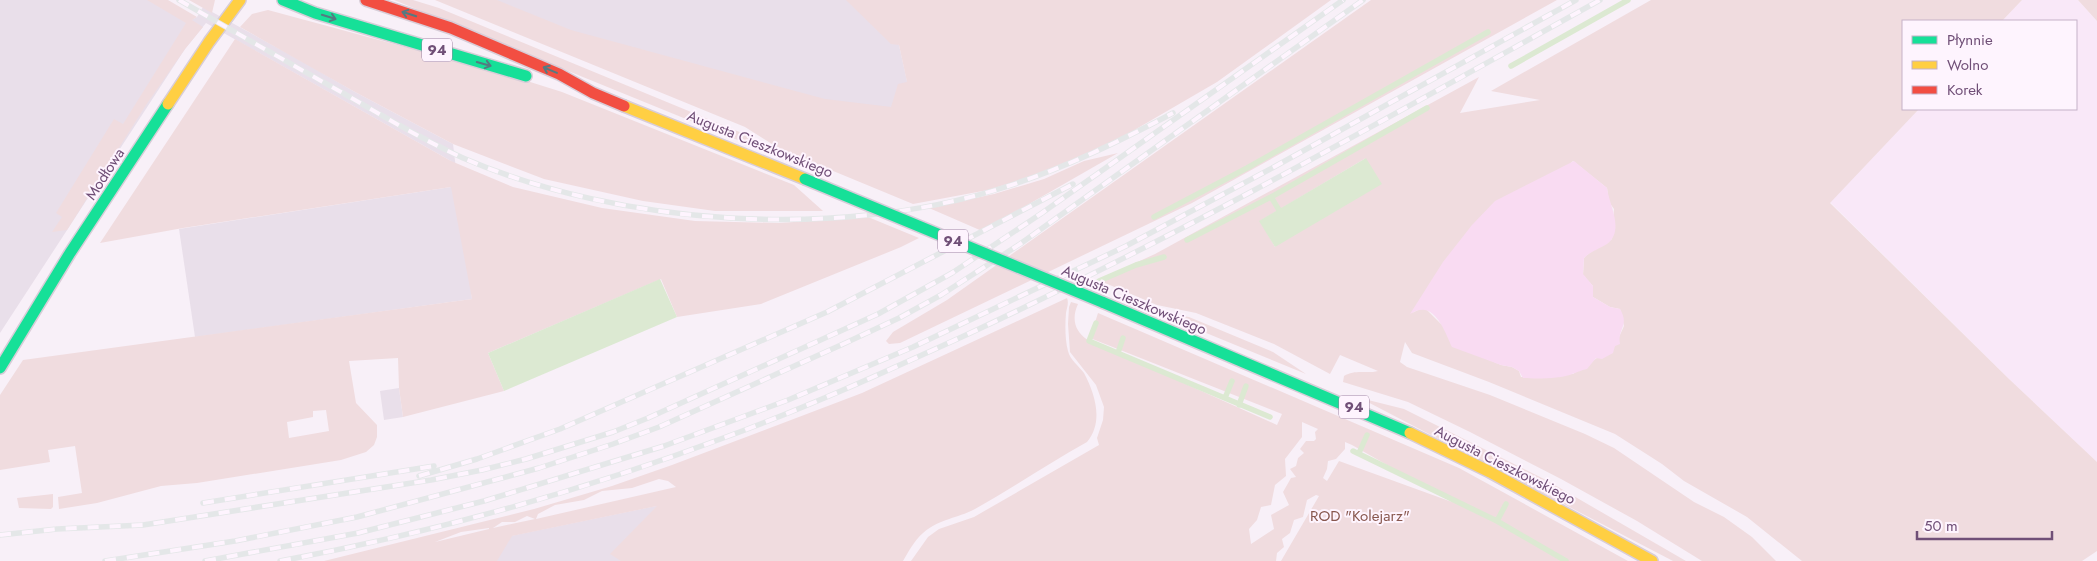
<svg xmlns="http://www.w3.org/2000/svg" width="2097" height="561" viewBox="0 0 2097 561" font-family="Jost,sans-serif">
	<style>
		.residential { fill: #f9e8f8 }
		.industrial { fill: #e9dfea }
		.green { fill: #f0dcdf; fill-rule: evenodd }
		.sand { fill: #f9dbf2 }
		.water { fill: #dce9d2 }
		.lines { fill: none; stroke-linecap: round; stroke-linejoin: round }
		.stream { stroke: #dce9d2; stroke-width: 5.5 }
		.fast-casing { stroke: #d8cdd8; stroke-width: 14 }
		.slow-casing { stroke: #d8cdd8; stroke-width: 14 }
		.jam-casing { stroke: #d8cdd8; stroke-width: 14 }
		.fast { stroke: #16e098; stroke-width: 11 }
		.slow { stroke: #ffcf43; stroke-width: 11 }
		.jam { stroke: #f24e42; stroke-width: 11 }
		.rail-casing { stroke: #e4e7e8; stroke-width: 5.5 }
		.rail { stroke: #fef4fe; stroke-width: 4; stroke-dasharray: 11; stroke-linecap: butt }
		.fast-bridge-casing { stroke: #d8ccd9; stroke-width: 14; stroke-linecap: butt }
		.fast-bridge { stroke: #16e098; stroke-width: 11 }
		.oneway { stroke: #557a81 }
		.labels { text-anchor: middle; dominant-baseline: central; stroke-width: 4; stroke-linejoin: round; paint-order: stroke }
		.shield { fill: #fef4fe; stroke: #9b80a0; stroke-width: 1 }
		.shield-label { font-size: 14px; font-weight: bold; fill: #704f77 }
		.street-label { font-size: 15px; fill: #704f77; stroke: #fef4fe }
		.park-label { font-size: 15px; fill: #88574e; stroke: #fef4fe }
	</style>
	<rect width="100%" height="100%" fill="#f8f0f8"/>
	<path class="residential" d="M2022 0H2078L2097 21V462L2009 379 1830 202 1919 109H2076V21H2002Z"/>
	<path class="industrial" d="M0 0H157L191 20 197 17 203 7 305 63 355 92 453 144 472 299 195 337 179 229 451 187V161L206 23 185 49 0 333Z
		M474 0H847L899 45 929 180Z
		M399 388 403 417 384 420 380 391Z
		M685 500 772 561H410L453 548Z"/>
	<path class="green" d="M147 0H168L197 17 192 20 203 27 185 49 146 105 67 230 52 232 62 217 56 213 114 119 123 124 186 23Z
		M189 0H215L212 13Z
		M394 0H413L439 8 742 133 772 154Z
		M435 0H497L571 30 825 99 891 107 898 84 907 82 899 45 891 44 846 0H1331L1217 82 1119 139 1121 140 1052 170 988 190 913 204 780 149 745 127Z
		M1371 0H1557L1192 203 900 343 889 344 886 341 893 332 947 300Z
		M1651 0H2022L2002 21H1903V109H1919L1830 203 2009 379 2097 462V551L2082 561H1802L1747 517 1684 481 1662 464 1615 434 1489 382 1412 353 1405 342 1400 362 1407 367 1490 395 1585 434 1614 448 1694 502 1724 517 1752 537 1776 561H1702L1637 521 1561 479 1470 432 1408 402 1343 382 1344 376C1355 369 1367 374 1378 371L1340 355 1330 374 1274 344 1196 313 1157 305 1098 280 1155 254 1479 77 1460 113 1540 100 1491 91ZM1366 158 1275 247 1260 221ZM1573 161 1607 188 1609 202 1614 209 1612 239C1603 247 1592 249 1584 258L1583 275 1593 286V297L1610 307 1620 309 1624 326 1615 346 1573 374 1521 377 1519 371 1512 367 1501 365 1487 359 1440 323 1426 309 1422 308 1412 313Z
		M2078 0H2097V21Z
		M268 10 505 74 562 92 794 185 823 211H715L643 201 544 179 453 144 355 92 240 27 252 14Z
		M235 39 451 161 513 187 602 208 695 221 779 223 868 217 919 238 901 247 761 304 677 317 661 279 488 353 504 391 403 417 399 388 398 358 349 361 356 403 377 425V437L374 445 366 452 341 460 197 483 161 486 97 503 59 509 58 497 82 493 75 446 48 450 50 462 0 470V395L23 360 472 299 451 187 183 228 100 243ZM326 410 329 431 289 438 287 422 313 417V411Z
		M1118 153 982 231 929 208 994 194 1044 179 1084 161Z
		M1067 298C1069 303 1067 307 1066 313 1065 325 1065 340 1068 351 1070 360 1079 366 1084 373 1095 394 1104 422 1087 442 1049 463 1013 488 975 509 956 519 941 518 923 533 914 541 909 551 903 561H621L610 554 657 506 512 536 497 561H324L534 509 612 486 672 465 862 393ZM659 479 668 481 676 487 536 519 538 514 555 505 584 500 602 491 632 488ZM527 516 535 519 493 528 502 522H515ZM489 528V529L435 542 461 532Z
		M1071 302 1078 304C1071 319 1075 332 1088 340L1277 425 1282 414 1090 338 1098 313 1459 468 1628 561H1281L1319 496 1316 495 1307 500 1303 517 1294 520 1290 533 1282 539 1284 547 1277 553 1276 561H911L928 537 939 529 974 517 1099 445 1097 438 1103 420 1104 407 1096 385 1070 352 1068 324 1069 307ZM1302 422 1318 429 1315 432 1316 439 1314 441H1306L1300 449 1304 453 1298 458 1296 466 1290 469 1296 477 1291 478 1283 492 1289 505 1271 515 1274 529 1251 544 1249 529 1257 520 1261 507 1271 505 1275 485 1286 476 1285 459 1302 437ZM1345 442 1352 445 1452 502 1339 461 1327 481 1323 478 1327 469 1328 461 1336 459 1345 449Z
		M1155 312 1189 317 1273 352 1306 374Z
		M1360 398 1404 409 1546 480 1686 561H1673Z
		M53 494V507L51 509 19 508 17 498Z"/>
	<path class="sand" d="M1574 161 1607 188C1609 205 1625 230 1607 244 1599 249 1591 251 1584 258L1583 274 1593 286V297L1610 307 1620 309C1630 326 1617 329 1620 344L1615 346 1613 353 1602 359 1596 358 1587 369C1581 370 1578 372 1572 374 1560 379 1536 379 1523 378L1519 371 1512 367 1501 365 1452 347C1444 330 1434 298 1410 314L1443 262 1472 225 1495 201Z"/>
	<path class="water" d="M1366 158 1382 184 1275 247 1259 221Z
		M660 279 677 317 504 391 488 353Z"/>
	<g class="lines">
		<path class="stream" d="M1511 66 1628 0
			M1271 197 1279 210
			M1154 217 1247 168 1488 32
			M1187 240 1271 197 1427 108
			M1099 281 1136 265 1164 257
			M1096 323 1089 341 1270 417
			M1118 353 1123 338
			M1225 398 1232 381
			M1239 405 1246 386
			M1353 451 1497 521 1566 561
			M1359 453 1367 435
			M1497 521 1506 504"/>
		<g class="fast-casing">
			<path id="fast" d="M283 0 315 13 526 76
				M1102 302 1410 433
				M0 368 70 253 168 104"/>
		</g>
		<g class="slow-casing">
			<path id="slow" d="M168 104 209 42 240 0
				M624 106 805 179
				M1410 433 1490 472 1652 561"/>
		</g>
		<g class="jam-casing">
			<path id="jam" d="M366 0 451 28 559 74 593 93 624 106"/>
		</g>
		<use href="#fast" class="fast"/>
		<use href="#slow" class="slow"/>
		<use href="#jam" class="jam"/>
		<g class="rail-casing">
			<path id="rail" d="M179 0C233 31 287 62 341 92 381 115 421 139 463 158 622 226 837 240 1002 188 1063 169 1118 142 1173 113
				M419 476 477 459 560 429 827 312 1073 184
				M203 503 434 466
				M0 535 57 529 143 525 431 480 482 470 526 459 613 432 648 418 878 314 952 273 1042 213 1343 0
				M105 561 235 541 357 517 539 468 613 444 659 427 841 345 899 318 941 295 1020 244 1363 0
				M205 561 358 533 484 501 664 446 788 400 913 347 1126 246 1274 167 1576 0
				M280 561C432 533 582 491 726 437 808 407 887 371 966 335 1183 234 1391 116 1600 0"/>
		</g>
		<use href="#rail" class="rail"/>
		<g class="fast-bridge-casing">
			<path id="fast-bridge" d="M805 179 1102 302"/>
		</g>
		<use href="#fast-bridge" class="fast-bridge"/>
	</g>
	<defs><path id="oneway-shaft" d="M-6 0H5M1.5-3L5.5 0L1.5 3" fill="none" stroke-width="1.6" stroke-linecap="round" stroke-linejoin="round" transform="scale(1.25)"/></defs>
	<g class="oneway">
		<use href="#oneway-shaft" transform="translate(409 14) rotate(-162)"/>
		<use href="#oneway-shaft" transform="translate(329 17) rotate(17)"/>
		<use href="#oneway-shaft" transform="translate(484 64) rotate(16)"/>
		<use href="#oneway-shaft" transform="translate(550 70) rotate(-157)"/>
	</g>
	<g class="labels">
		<g class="shield">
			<rect x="422" y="38.5" width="30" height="23" rx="4"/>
			<rect x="938" y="229.5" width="30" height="23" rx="4"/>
			<rect x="1339" y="395.5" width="30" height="23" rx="4"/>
		</g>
		<g class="shield-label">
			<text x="437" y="50">94</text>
			<text x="953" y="241">94</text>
			<text x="1354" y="407">94</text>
		</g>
		<g class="street-label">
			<text transform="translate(760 144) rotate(22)">Augusta Cieszkowskiego</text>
			<text transform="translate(105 174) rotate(-57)">Modłowa</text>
			<text transform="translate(1134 300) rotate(23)">Augusta Cieszkowskiego</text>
			<text transform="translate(1505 465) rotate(27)">Augusta Cieszkowskiego</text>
		</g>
		<g class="park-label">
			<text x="1360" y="516">ROD "Kolejarz"</text>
		</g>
	</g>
	<rect x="1902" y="20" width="175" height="90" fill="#fef4fe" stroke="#c5b2c8"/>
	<rect x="1912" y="36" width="25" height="8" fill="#16e098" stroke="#c5b2c8"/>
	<text x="1947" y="45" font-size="15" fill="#704f77">Płynnie</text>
	<rect x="1912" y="61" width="25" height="8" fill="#ffcf43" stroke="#c5b2c8"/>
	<text x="1947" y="70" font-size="15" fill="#704f77">Wolno</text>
	<rect x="1912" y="86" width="25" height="8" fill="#f24e42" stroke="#c5b2c8"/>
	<text x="1947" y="95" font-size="15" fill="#704f77">Korek</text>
	<path d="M1917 531v8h135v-8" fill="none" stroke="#704f77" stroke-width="2.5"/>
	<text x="1924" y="531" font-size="15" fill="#704f77" stroke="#fef4fe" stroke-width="4" paint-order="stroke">50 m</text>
</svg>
